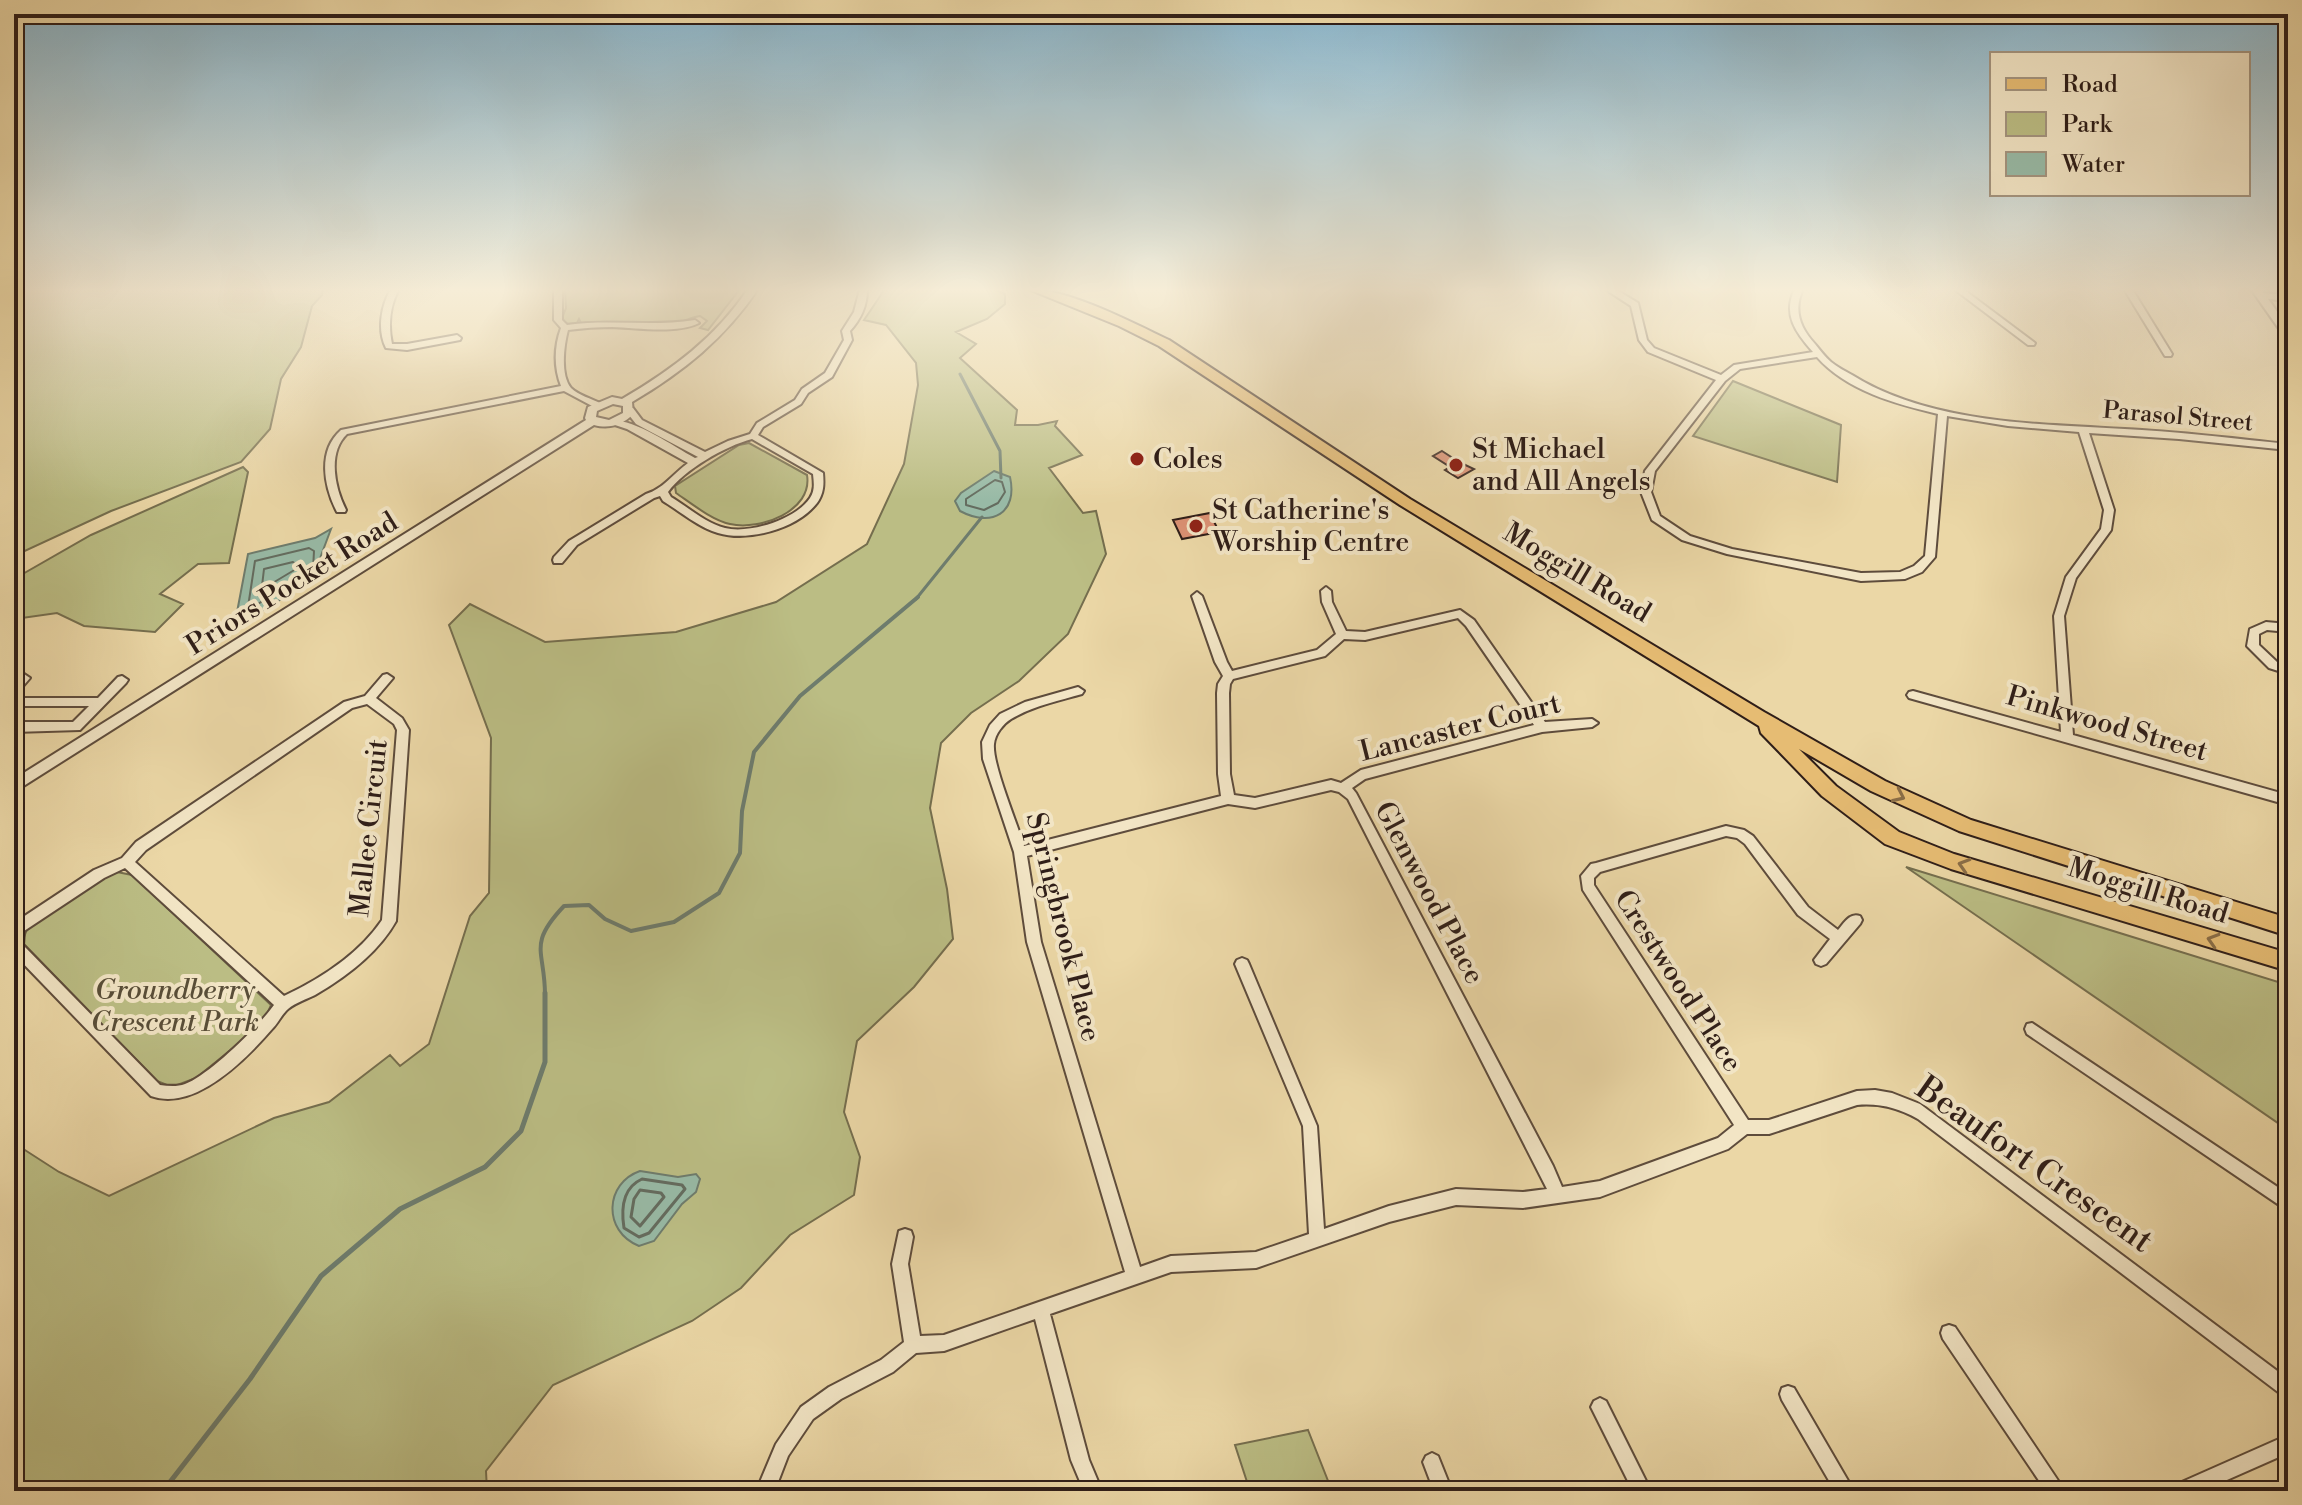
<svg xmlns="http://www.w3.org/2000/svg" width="2302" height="1505" viewBox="0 0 2302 1505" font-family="'Libre Bodoni',serif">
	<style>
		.green { fill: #bbbd84; stroke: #756e4e; stroke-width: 2 }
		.water { fill: #98baa6; stroke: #6e7c6d; stroke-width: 2 }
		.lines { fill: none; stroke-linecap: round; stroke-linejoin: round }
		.shore-far1 { stroke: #646c5f; stroke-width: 2 }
		.shore { stroke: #646c5f; stroke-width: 3 }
		.stream-far2 { stroke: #6e7c6d; stroke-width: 3 }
		.stream-far1 { stroke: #6e7c6d; stroke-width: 4 }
		.stream { stroke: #6e7c6d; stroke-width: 5 }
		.building { fill: #dc9174; stroke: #2f1e18; stroke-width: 2 }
		.minor-casing { stroke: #5e4c3c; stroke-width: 4 }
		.tertiary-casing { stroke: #5e4c3c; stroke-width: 4 }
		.primary-casing { stroke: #2f1e18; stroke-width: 4 }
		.minor { fill: #f2e5c5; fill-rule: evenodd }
		.tertiary { fill: #f2e5c5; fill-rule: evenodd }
		.primary { fill: #e6bc73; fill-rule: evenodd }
		.oneway { stroke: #8a6d46 }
		.poi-dot { fill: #8f2418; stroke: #f2e5c5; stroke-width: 3 }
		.labels { text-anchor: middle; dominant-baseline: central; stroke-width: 8; stroke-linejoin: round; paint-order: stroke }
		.far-street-label { font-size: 24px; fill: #2f1e18; stroke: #f2e5c5 }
		.poi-label { font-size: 28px; fill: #2f1e18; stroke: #f2e5c5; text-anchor: start }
		.street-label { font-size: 28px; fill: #2f1e18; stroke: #f2e5c5 }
		.park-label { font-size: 28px; font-style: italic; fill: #594e38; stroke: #f2e5c5 }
		.near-street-label { font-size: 34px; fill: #2f1e18; stroke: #f2e5c5 }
	</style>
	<rect width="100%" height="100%" fill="#ebd7a6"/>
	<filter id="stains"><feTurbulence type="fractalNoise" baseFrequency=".0025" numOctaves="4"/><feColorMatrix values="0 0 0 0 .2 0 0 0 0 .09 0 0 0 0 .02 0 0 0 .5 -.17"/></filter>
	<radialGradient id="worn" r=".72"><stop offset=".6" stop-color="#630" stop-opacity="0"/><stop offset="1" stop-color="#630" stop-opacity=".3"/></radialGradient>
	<path class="green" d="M14 289H323L322 295 312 306 301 347 281 379 270 429 241 462 111 511 14 556Z
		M565 289H740L708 330 700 328 707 321 700 316C691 317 684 322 676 323 644 326 612 318 581 323L579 319 577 323 566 324 562 318 566 308Z
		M885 289H993L1005 294V304L987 319 956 332 976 344 960 358 1017 410 1015 425H1038L1057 421 1055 426 1082 455 1049 468 1083 513 1096 511 1106 554 1068 634 1019 681 971 713 941 743 930 808 947 889 953 939 914 987 857 1041 844 1112 860 1157 854 1195 790 1235 741 1288 692 1321 553 1385 486 1471 487 1491H14V1143L59 1172 109 1196 274 1118 329 1102 390 1055 400 1066 429 1044 470 916 489 893 491 738 449 625 470 604 545 642 676 632 776 602 867 544 904 464 918 385 916 363 886 325 864 320Z
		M1733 381 1841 425 1837 482 1693 436Z
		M749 443 807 475C813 511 760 531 730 524 712 520 692 504 676 493L675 486 739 445Z
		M243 467 248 472 229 563 198 564 160 594 183 604 155 632 84 626 57 613 22 618 14 615V579L91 535Z
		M1906 867 2288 985V1130Z
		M117 872 132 875 271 1005 263 1024 196 1078 172 1087 157 1081 22 942 28 927 105 876Z
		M1308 1430 1332 1491H1250L1235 1445Z"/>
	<path class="water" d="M994 471 1010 477C1018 513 992 528 960 511L955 501 961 493Z
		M331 529 319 561 337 565 234 628 248 554 315 538Z
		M640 1171 678 1177 696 1174 700 1179 696 1192 682 1204 654 1241 639 1246C602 1231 605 1183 640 1171Z"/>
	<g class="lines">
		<path class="shore-far1" d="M995 480 1002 482 1005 492 998 503 984 510 966 505V499Z
			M309 548 314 551 313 570 253 607H248L255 561Z
			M293 562 297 565 296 569 266 587 262 586 264 569Z"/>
		<path class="shore" d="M642 1179 682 1185 685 1189 649 1233 639 1237 624 1228C621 1209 622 1188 642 1179Z
			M640 1190 661 1193 664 1197 640 1226 631 1217 634 1199Z"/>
		<path class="stream-far2" d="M960 374 1000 451 1001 478
			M916 599 982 517"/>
		<path class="stream-far1" d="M545 995C545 950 527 945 564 906L589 905 605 919 631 931 674 922 719 893 740 853 742 811 754 752 800 696 918 597"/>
		<path class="stream" d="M163 1491 250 1379 321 1276 400 1209 485 1167 521 1131 545 1062V993"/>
	</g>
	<path class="building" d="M1442 451 1459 462 1474 469 1458 478 1445 470 1450 467 1433 456Z
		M1210 513 1219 532 1182 539 1173 520Z"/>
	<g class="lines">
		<g class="minor-casing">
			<path id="minor" d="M391 289H399C390 305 388 325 392 344H407L457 335 461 338 460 340 407 350 386 348C377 330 381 306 391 289Z
				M554 289H562V320L567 325C610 319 652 327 695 320L699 323C678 334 637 328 612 327 598 327 583 328 568 330 564 345 560 375 571 388 578 395 592 399 600 403V407H594L564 391 347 434C327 453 335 488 346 510L345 512H337C324 487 317 451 341 430L561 386C554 368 554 347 561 328L554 320Z
				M860 289 867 290C867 306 861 319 850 331L852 340 832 377 808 393 801 404 763 427 758 435 823 473C824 484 824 493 817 503 797 529 748 542 718 533 698 527 681 512 663 501L660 496 654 498 577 545 562 563H554L553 560 554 557 569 541 646 494C663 489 673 474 688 463L627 429 612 424V420C636 420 673 446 695 458L698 457 636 424 625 410 627 408H633L642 420 705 452 728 441 750 434 757 423 795 400 802 389 825 373 844 340 842 331 854 312ZM752 439 813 474C814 483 815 491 810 498 795 520 749 534 725 528 705 523 688 507 671 497L668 492C684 470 725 446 752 439Z
				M1605 289H1615L1638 303 1647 340 1654 348 1721 375 1734 365 1813 352C1796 333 1782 314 1795 289H1803C1793 310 1800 328 1815 344 1820 350 1825 357 1831 362 1837 367 1845 371 1852 375 1933 426 2049 424 2142 430 2191 433 2239 439 2288 444V450L2179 439 2089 433 2114 510 2111 530 2076 578 2064 616 2073 735 2288 795V805L1909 698 1907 695 1909 692 1913 691 2061 732 2054 616 2066 577 2101 529 2104 510 2079 432 2008 426 1947 416 1935 557 1922 572 1905 579 1861 581 1727 554 1682 540 1652 520 1641 492 1645 471 1716 380 1648 352 1639 340 1631 306ZM1817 357C1847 391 1896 404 1938 414L1925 556 1914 566 1900 572 1861 573 1732 549 1690 536 1660 516 1651 492 1655 471 1725 381 1740 369Z
				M1954 289H1963L2035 343 2034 345H2028Z
				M2124 289H2132L2172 354 2171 356H2165Z
				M2261 293 2288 295V301L2258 298V294Z
				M1326 587 1331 591 1332 602 1346 631 1365 632 1460 610 1474 620 1545 722 1592 719 1598 723 1592 727 1542 732 1365 779 1352 788 1356 793 1553 1166 1562 1187 1600 1181 1718 1138 1734 1125 1583 890 1581 876 1591 864 1596 863 1726 826 1744 830 1753 836 1808 907 1838 930C1844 923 1850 912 1860 916L1862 920 1860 924 1826 964 1821 966 1816 964 1814 960 1830 939 1798 915 1745 844 1737 838 1726 836 1600 872 1594 878V885L1748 1120H1769L1857 1091 1875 1090 1892 1093 1920 1104 2288 1379V1397L2282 1395 1918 1119C1898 1108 1880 1103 1857 1105L1769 1134H1747L1728 1149 1600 1197 1523 1208 1456 1205 1389 1222 1256 1268 1171 1272 1050 1314 1089 1460 1102 1491H1084L1071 1460 1035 1319 944 1351 916 1353 893 1372 841 1399 813 1419 788 1456 778 1482V1491H760V1482L776 1444 801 1407 829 1387 881 1360 904 1342 892 1264 899 1231 905 1229 911 1231 913 1237 908 1264 920 1336 944 1335 1125 1272 1027 942 1014 852 983 759 982 742 990 725 1000 714 1025 702 1078 687 1084 691 1082 694C1058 701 1033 706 1011 719 1003 724 995 734 994 744 992 764 1017 823 1024 846L1221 796 1218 774 1217 693 1218 684 1223 676 1215 662 1192 596 1197 592 1202 596 1227 662 1232 671 1317 650 1336 634 1322 602 1321 591ZM1458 618 1466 626 1534 725 1361 770 1341 783 1331 780 1255 798 1234 795 1230 774 1229 693 1230 684 1233 679 1325 656 1344 639 1365 640ZM1331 790 1339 792 1348 799 1547 1189 1523 1192 1456 1189 1389 1206 1324 1229 1317 1126 1249 964 1247 960 1242 958 1237 960 1235 964 1303 1126 1309 1234 1256 1252 1171 1256 1140 1267 1041 942 1027 856 1228 804 1255 808Z
				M2266 622 2288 624V632L2267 630 2259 634V645L2277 662 2288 666V674L2269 668 2247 646 2250 629Z
				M24 674 30 678 18 692 14 693V682Z
				M387 674 393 678 376 698 402 718 409 730 396 921C378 953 346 977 315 995 307 999 295 1003 288 1009 282 1014 278 1023 273 1028 246 1059 195 1112 151 1096L14 954V923L94 870 122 858 136 842 344 702 365 696 383 675ZM367 704 394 724 397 730 382 920C359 954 322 978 284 996L135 862 146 850 352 708ZM125 868 274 1005C259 1026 209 1075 185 1084 177 1087 168 1086 160 1085L23 945 24 931 104 878Z
				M122 676 128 680 126 683 80 730 14 732V722H73L89 706H14V698H98L118 677Z
				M2032 1023 2288 1194V1211L2027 1034 2025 1029 2027 1024Z
				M1949 1325 1955 1327 2065 1491H2046L1943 1339 1941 1333 1943 1327Z
				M1788 1386 1794 1388 1854 1491H1835L1782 1400 1780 1394 1782 1388Z
				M1600 1398 1606 1401 1651 1491H1633L1591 1407 1594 1401Z
				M2288 1435V1453L2202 1491H2172L2175 1485Z
				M1432 1453 1438 1456 1452 1491H1434L1423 1462 1426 1456Z"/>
		</g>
		<g class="tertiary-casing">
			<path id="tertiary" d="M748 289H758C725 338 683 372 632 402L633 414C623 425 609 429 594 425L14 792V779L586 420 585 418 588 407 612 397 622 399C672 370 716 337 748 289ZM613 404 623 406V413L609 420 596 417 597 411Z
				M2251 289H2261L2288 327V337L2284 336Z"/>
		</g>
		<g class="primary-casing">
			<path id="primary" d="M1028 289C1069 289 1131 322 1169 340L1410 499 1764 712 1885 781 1971 820 2288 918V936L1959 831 1871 791 1799 749 1836 786 1899 832 1954 854 2288 953V971L1951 869 1885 844 1822 796 1761 733 1759 726 1400 505 1159 346 1119 326Z"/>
		</g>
		<use href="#minor" class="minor"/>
		<use href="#tertiary" class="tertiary"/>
		<use href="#primary" class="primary"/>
	</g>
	<defs><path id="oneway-chevron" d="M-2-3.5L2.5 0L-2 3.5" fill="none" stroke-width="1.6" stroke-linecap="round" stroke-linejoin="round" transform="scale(2)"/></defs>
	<g class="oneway">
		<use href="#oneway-chevron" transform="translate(1899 796) rotate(25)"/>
		<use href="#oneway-chevron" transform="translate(1964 865) rotate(-163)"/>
		<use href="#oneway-chevron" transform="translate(2213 940) rotate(-163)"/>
	</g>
	<linearGradient id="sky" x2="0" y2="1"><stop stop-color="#88b6ce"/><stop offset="0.58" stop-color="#f6edd7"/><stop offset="1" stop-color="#f6edd7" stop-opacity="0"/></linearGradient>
	<rect width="2302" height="500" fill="url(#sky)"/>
	<g class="poi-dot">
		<circle cx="1137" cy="459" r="8"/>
		<circle cx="1456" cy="465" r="8"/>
		<circle cx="1196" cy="526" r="8"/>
	</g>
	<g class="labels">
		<g class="far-street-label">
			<text transform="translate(2178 417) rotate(5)">Parasol Street</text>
		</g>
		<g class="poi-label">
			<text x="1472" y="449">St Michael<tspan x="1472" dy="32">and All Angels</tspan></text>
			<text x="1153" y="459">Coles</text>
			<text x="1212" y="510">St Catherine's<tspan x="1212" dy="32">Worship Centre</tspan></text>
		</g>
		<g class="street-label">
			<text transform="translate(1577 573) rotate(31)">Moggill Road</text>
			<text transform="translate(292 584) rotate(-32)">Priors Pocket Road</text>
			<text transform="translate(2107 724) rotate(16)">Pinkwood Street</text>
			<text transform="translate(1460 728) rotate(-14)">Lancaster Court</text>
			<text transform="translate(369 828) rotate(-84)">Mallee Circuit</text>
			<text transform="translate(2148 891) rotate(17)">Moggill Road</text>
			<text transform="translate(1429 893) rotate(62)">Glenwood Place</text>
			<text transform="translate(1063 927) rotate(76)">Springbrook Place</text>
			<text transform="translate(1678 981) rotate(57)">Crestwood Place</text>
		</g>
		<g class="park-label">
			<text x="175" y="990">Groundberry<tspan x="175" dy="32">Crescent Park</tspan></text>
		</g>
		<g class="near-street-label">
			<text transform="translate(2034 1165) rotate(35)">Beaufort Crescent</text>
		</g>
	</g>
	<rect width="2302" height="1505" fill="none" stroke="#ebd7a6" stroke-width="48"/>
	<rect x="16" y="16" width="2270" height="1473" fill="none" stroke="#2f1e18" stroke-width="4"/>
	<rect x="24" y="24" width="2254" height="1457" fill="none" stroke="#2f1e18" stroke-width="2"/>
	<rect x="1990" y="52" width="260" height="144" fill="#f2e5c5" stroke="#a49580" stroke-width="2"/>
	<rect x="2006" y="78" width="40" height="12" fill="#e6bc73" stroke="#a49580" stroke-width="2"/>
	<text x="2062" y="92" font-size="24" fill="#2f1e18">Road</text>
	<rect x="2006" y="112" width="40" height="24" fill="#bbbd84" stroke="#a49580" stroke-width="2"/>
	<text x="2062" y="132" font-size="24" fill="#2f1e18">Park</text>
	<rect x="2006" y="152" width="40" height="24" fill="#98baa6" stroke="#a49580" stroke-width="2"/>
	<text x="2062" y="172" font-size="24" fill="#2f1e18">Water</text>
	<rect width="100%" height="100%" filter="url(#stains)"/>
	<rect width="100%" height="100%" fill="url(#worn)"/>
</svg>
